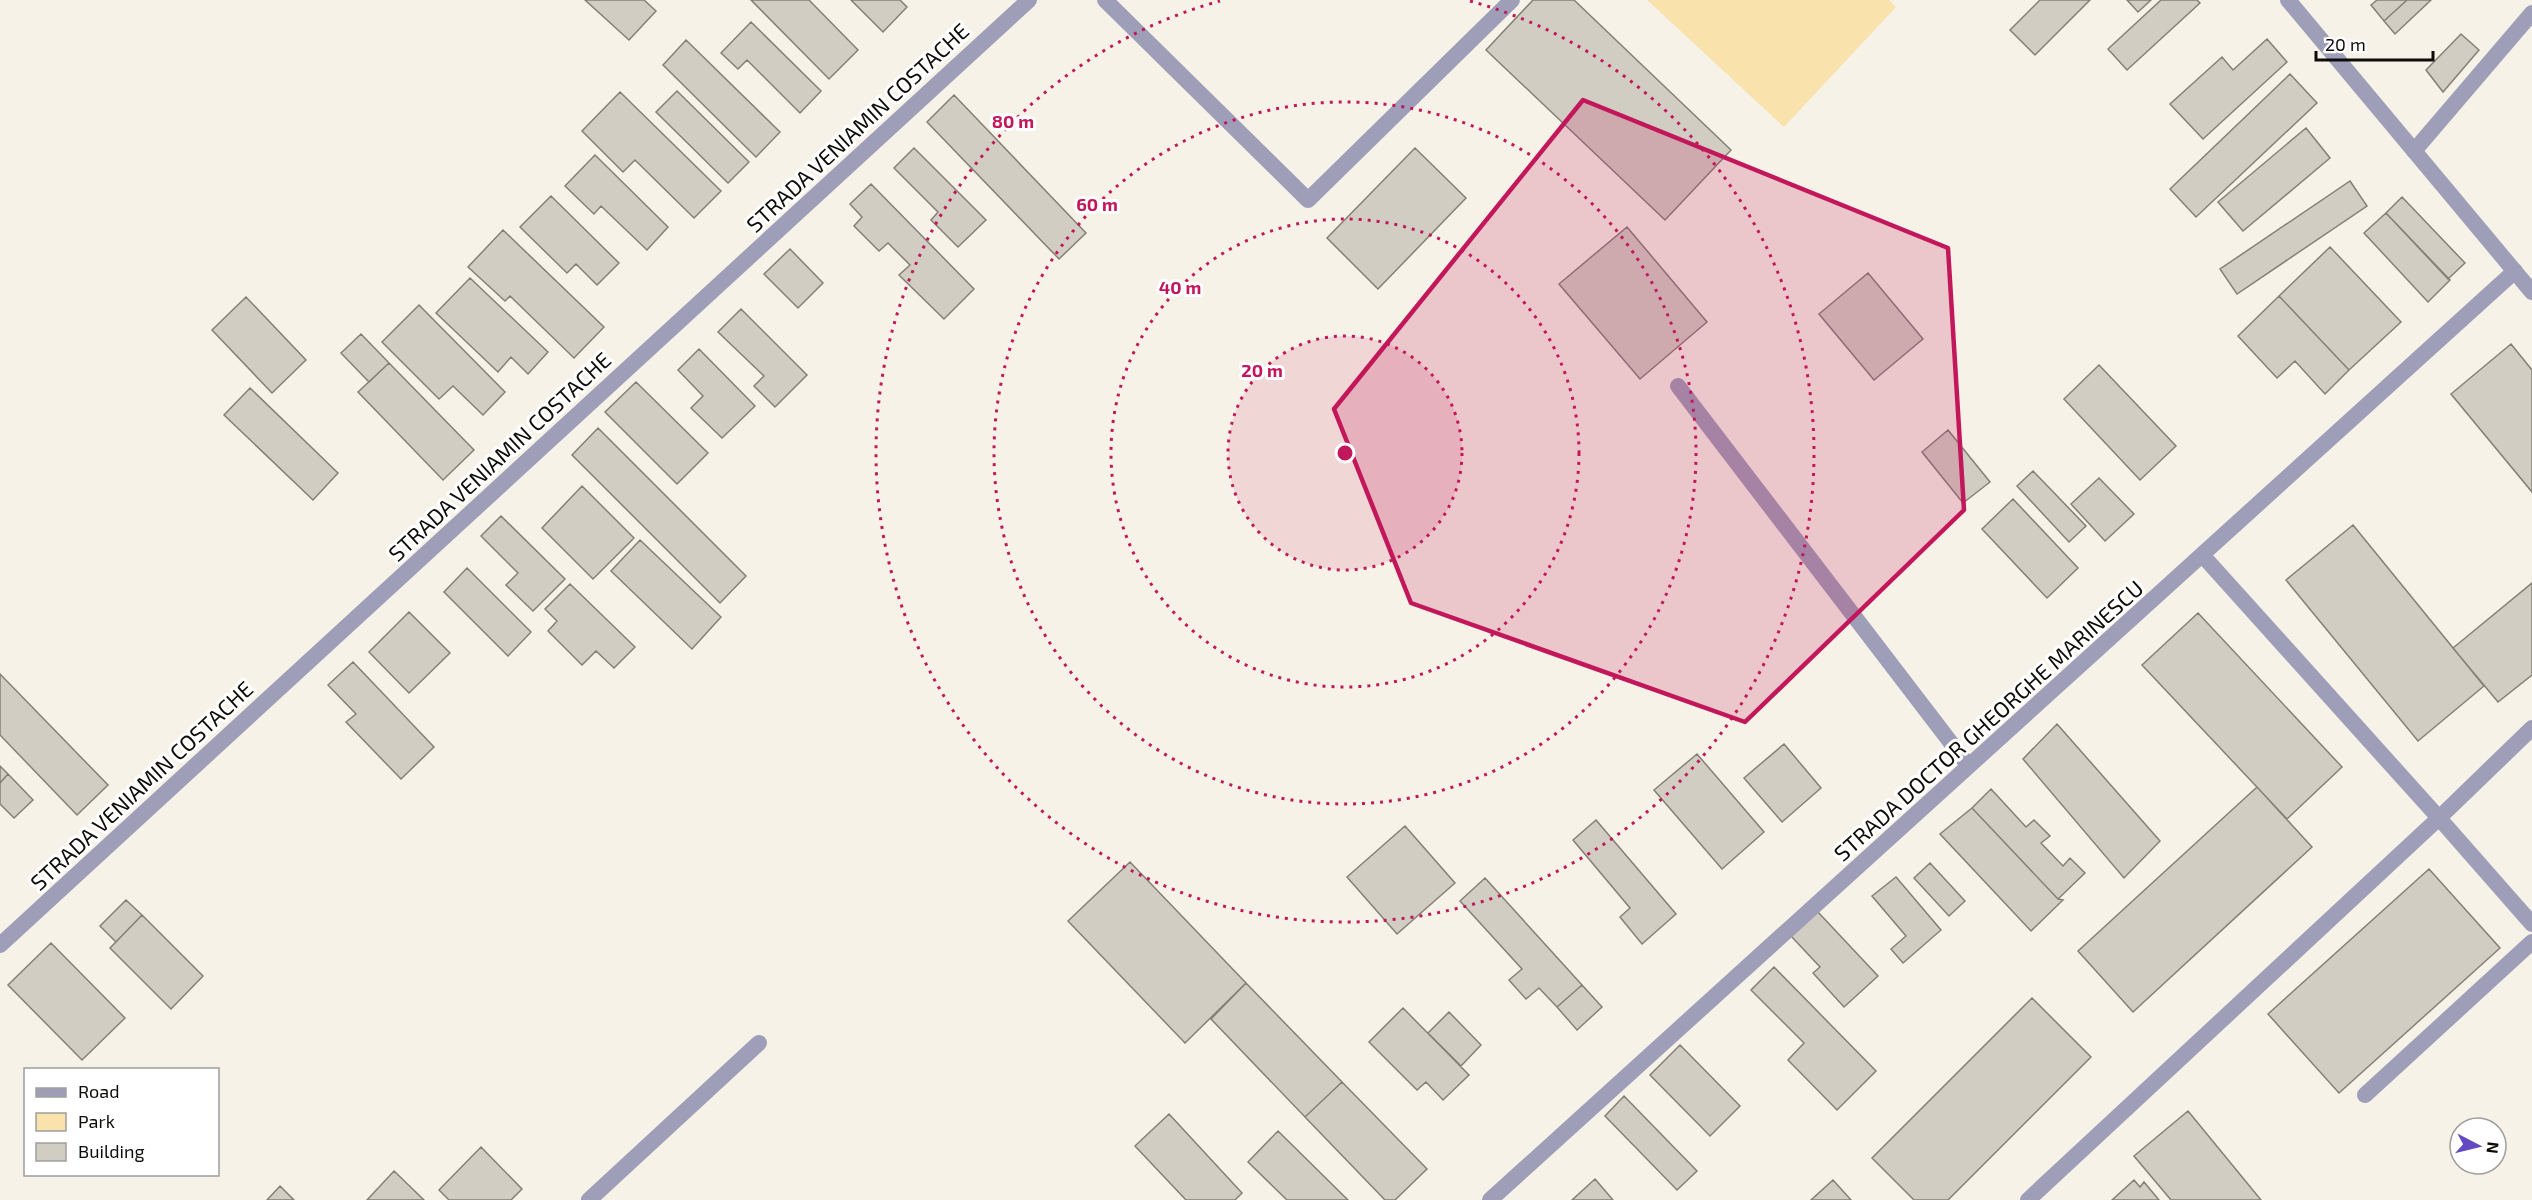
<svg xmlns="http://www.w3.org/2000/svg" width="2532" height="1200" viewBox="0 0 2532 1200" font-family="'Exo 2',sans-serif">
	<style>
		.green { fill: #f9e2ac }
		.building { fill: #d1cdc3; stroke: #848077; stroke-width: 1.5 }
		.lines { fill: none; stroke-linecap: round; stroke-linejoin: round }
		.service { stroke: #9f9eb8; stroke-width: 16 }
		.minor { stroke: #9f9eb8; stroke-width: 16 }
		.tertiary { stroke: #9f9eb8; stroke-width: 16 }
		.marked { fill: #c2185b; fill-opacity: 0.2; stroke: #c2185b; stroke-width: 4.5; stroke-linejoin: round }
		.ring { fill: none; stroke: #c2185b; stroke-width: 3; stroke-dasharray: 3 6 }
		.labels { text-anchor: middle; dominant-baseline: central; stroke-width: 6; stroke-linejoin: round; paint-order: stroke }
		.street-label { font-size: 22px; fill: #0d0c08; stroke: #fff }
		.centre { fill: #c2185b; stroke: #fff; stroke-width: 3 }
		.ring-label { font-size: 18px; text-anchor: middle; font-weight: bold; fill: #c2185b; stroke: #fff; stroke-width: 6; stroke-linejoin: round; paint-order: stroke }
	</style>
	<rect width="100%" height="100%" fill="#f6f2e7"/>
	<path class="green" d="M1647 0H1889L1896 7 1784 127Z"/>
	<path class="building" d="M585 0H644L656 11 629 40Z
		M751 0H809L858 50 829 79Z
		M851 0H900L907 7 883 32Z
		M1533 0H1574L1731 150 1665 220 1486 50Z
		M2040 0H2090L2035 55 2010 30Z
		M2127 0H2151L2138 12Z
		M2161 0H2197L2200 3 2127 70 2108 49Z
		M2377 0H2407L2384 21 2371 5Z
		M2407 0H2431L2395 34 2384 21Z
		M751 22 821 91 800 113 747 60 738 69 721 53Z
		M2461 34 2479 50 2443 92 2426 70Z
		M2267 39 2287 62 2203 139 2170 104 2222 57 2233 70Z
		M686 40 780 132 756 157 663 65Z
		M2290 74 2317 103 2196 217 2170 189Z
		M677 91 749 162 728 183 656 112Z
		M620 92 721 191 694 218 635 160 623 172 582 131Z
		M954 95 1086 233 1059 259 927 122Z
		M2306 128 2330 158 2243 231 2218 202Z
		M914 148 986 220 958 247 931 220 938 212 894 168Z
		M1415 148 1466 198 1378 289 1327 238Z
		M595 155 668 227 647 250 601 206 594 214 565 186Z
		M2350 181 2367 206 2237 294 2220 269Z
		M871 184 974 289 944 319 899 275 910 265 888 243 879 251 854 226 862 217 850 204Z
		M551 196 619 263 597 285 576 264 567 273 520 227Z
		M2402 197 2465 263 2448 279 2386 213Z
		M2386 213 2450 280 2428 302 2364 233Z
		M1627 227 1707 322 1640 379 1559 284Z
		M503 230 604 327 574 358 510 296 505 301 468 267Z
		M2330 247 2401 322 2349 370 2279 296Z
		M790 249 823 283 798 308 764 274Z
		M1868 273 1923 339 1874 380 1819 314Z
		M470 278 548 352 528 374 511 357 498 372 436 313Z
		M2279 296 2349 370 2325 394 2295 361 2277 378 2238 336Z
		M246 297 306 360 272 393 212 330Z
		M419 305 505 392 483 415 453 386 439 399 382 342Z
		M741 309 807 375 775 407 754 386 764 376 718 332Z
		M361 334 389 363 369 382 341 353Z
		M2511 344 2532 370V492L2451 394Z
		M699 349 755 406 722 438 691 408 703 396 678 370Z
		M389 363 474 450 443 480 358 392Z
		M2099 365 2176 446 2140 480 2064 399Z
		M636 382 708 453 677 484 605 412Z
		M250 388 338 473 313 500 224 415Z
		M598 428 746 576 720 603 572 455Z
		M1948 430 1990 482 1963 503 1922 452Z
		M2033 471 2086 526 2069 542 2017 486Z
		M2099 478 2134 514 2105 541 2071 504Z
		M582 486 634 538 593 579 542 528Z
		M2013 499 2078 568 2047 598 1982 529Z
		M501 516 565 579 533 611 506 585 518 573 481 536Z
		M2353 525 2484 686 2418 741 2286 580Z
		M640 540 721 617 692 649 611 571Z
		M467 568 531 632 508 656 444 592Z
		M2532 583V675L2498 702 2453 648Z
		M570 584 635 647 614 668 596 651 582 665 548 631 557 621 545 609Z
		M409 612 450 653 409 693 369 652Z
		M2198 613 2342 767 2287 819 2142 665Z
		M353 662 434 747 401 779 346 722 356 714 328 685Z
		M0 674 108 785 77 815 0 735Z
		M2057 724 2160 841 2124 878 2023 759Z
		M1784 744 1821 788 1782 822 1744 778Z
		M1697 754 1764 832 1722 869 1654 790Z
		M0 766 8 774 0 783Z
		M8 774 33 800 14 818 0 804V783Z
		M2257 787 2312 847 2133 1012 2078 951Z
		M1991 789 2026 827 2034 820 2050 836 2041 843 2063 866 2070 858 2085 873 2058 899 1972 808Z
		M1972 808 2058 899 2063 900 2031 931 1940 834Z
		M1596 820 1676 914 1642 944 1620 917 1630 908 1573 840Z
		M1405 826 1455 883 1397 934 1347 877Z
		M1130 862 1246 983 1185 1043 1068 921Z
		M1930 863 1965 901 1949 916 1914 878Z
		M2429 869 2500 948 2339 1093 2268 1014Z
		M1896 877 1941 930 1903 963 1891 949 1906 936 1872 896Z
		M1485 878 1582 985 1557 1007 1539 988 1526 999 1509 980 1522 969 1460 901Z
		M126 900 142 915 116 942 100 926Z
		M1817 911 1878 976 1844 1007 1813 973 1820 967 1791 936Z
		M142 915 203 976 171 1009 110 948Z
		M51 943 125 1018 82 1060 8 985Z
		M1774 967 1876 1071 1837 1110 1788 1060 1804 1043 1751 990Z
		M1246 983 1342 1082 1305 1117 1211 1019Z
		M1582 985 1602 1007 1577 1030 1557 1007Z
		M2032 998 2091 1057 1948 1200H1914L1872 1158Z
		M1403 1008 1469 1075 1443 1100 1426 1082 1417 1090 1369 1042Z
		M1449 1012 1481 1045 1461 1066 1428 1033Z
		M1680 1045 1740 1106 1710 1136 1650 1075Z
		M1342 1082 1427 1169 1395 1200H1385L1305 1117Z
		M1624 1096 1697 1171 1677 1190 1605 1116Z
		M2188 1111 2261 1200H2171L2134 1156Z
		M1169 1114 1242 1193 1235 1200H1186L1135 1146Z
		M1278 1131 1348 1200H1287L1248 1162Z
		M481 1147 522 1189 511 1200H449L439 1190Z
		M394 1171 424 1200H367Z
		M1595 1179 1613 1200H1572Z
		M1833 1180 1851 1200H1811Z
		M2134 1180 2140 1187 2144 1182 2159 1200H2112Z
		M280 1186 294 1200H267Z"/>
	<g class="lines">
		<path class="service" d="M1105 0 1308 200 1512 0
			M2414 151 2532 13
			M1678 386 1968 765
			M2204 557 2439 818 2532 924
			M2365 1095 2532 942"/>
		<path class="minor" d="M0 945 1029 0
			M589 1200 759 1043
			M1490 1200C1831 890 2175 583 2515 271
			M2028 1200 2439 818 2532 728"/>
		<path class="tertiary" d="M2288 0 2532 292"/>
	</g>
	<path class="marked" d="M1583 100 1948 248 1964 510 1745 722 1411 603 1334 409Z"/>
	<circle cx="1345" cy="453" r="117" fill="#c2185b" fill-opacity=".12"/>
	<g class="ring">
		<circle cx="1345" cy="453" r="117"/>
		<circle cx="1345" cy="453" r="234"/>
		<circle cx="1345" cy="453" r="351"/>
		<path d="M1470 1A469 469 0 1 1 1220 1"/>
	</g>
	<g class="labels">
		<g class="street-label">
			<text transform="translate(857 127) rotate(-43)">STRADA VENIAMIN COSTACHE</text>
			<text transform="translate(499 456) rotate(-43)">STRADA VENIAMIN COSTACHE</text>
			<text transform="translate(1988 720) rotate(-42)">STRADA DOCTOR GHEORGHE MARINESCU</text>
			<text transform="translate(141 785) rotate(-43)">STRADA VENIAMIN COSTACHE</text>
		</g>
	</g>
	<circle cx="1345" cy="453" r="9" class="centre"/>
	<g class="ring-label">
		<text x="1013" y="128">80 m</text>
		<text x="1097" y="211">60 m</text>
		<text x="1180" y="294">40 m</text>
		<text x="1262" y="377">20 m</text>
	</g>
	<rect x="24" y="1068" width="195" height="108" fill="#ffffff" stroke="#9e9e9c" stroke-width="1.5"/>
	<rect x="36" y="1088" width="30" height="9" fill="#9f9eb8" stroke="#9e9e9c" stroke-width="1.5"/>
	<text x="78" y="1098" font-size="18" fill="#0d0c08">Road</text>
	<rect x="36" y="1113" width="30" height="18" fill="#f9e2ac" stroke="#9e9e9c" stroke-width="1.5"/>
	<text x="78" y="1128" font-size="18" fill="#0d0c08">Park</text>
	<rect x="36" y="1143" width="30" height="18" fill="#d1cdc3" stroke="#9e9e9c" stroke-width="1.5"/>
	<text x="78" y="1158" font-size="18" fill="#0d0c08">Building</text>
	<g transform="translate(2478 1146) rotate(97)"><circle r="28" fill="#ffffff" stroke="#9e9e9c" stroke-width="1.5"/>
	<path d="M0-4.5L10 22L0 15L-10 22Z" fill="#634ac3"/>
	<text y="-9" font-size="16" font-weight="bold" text-anchor="middle" fill="#0d0c08">N</text>
	</g>
	<path d="M2316 51v9h117v-9" fill="none" stroke="#0d0c08" stroke-width="3"/>
	<text x="2325" y="51" font-size="18" fill="#0d0c08" stroke="#ffffff" stroke-width="4.5" paint-order="stroke">20 m</text>
</svg>
